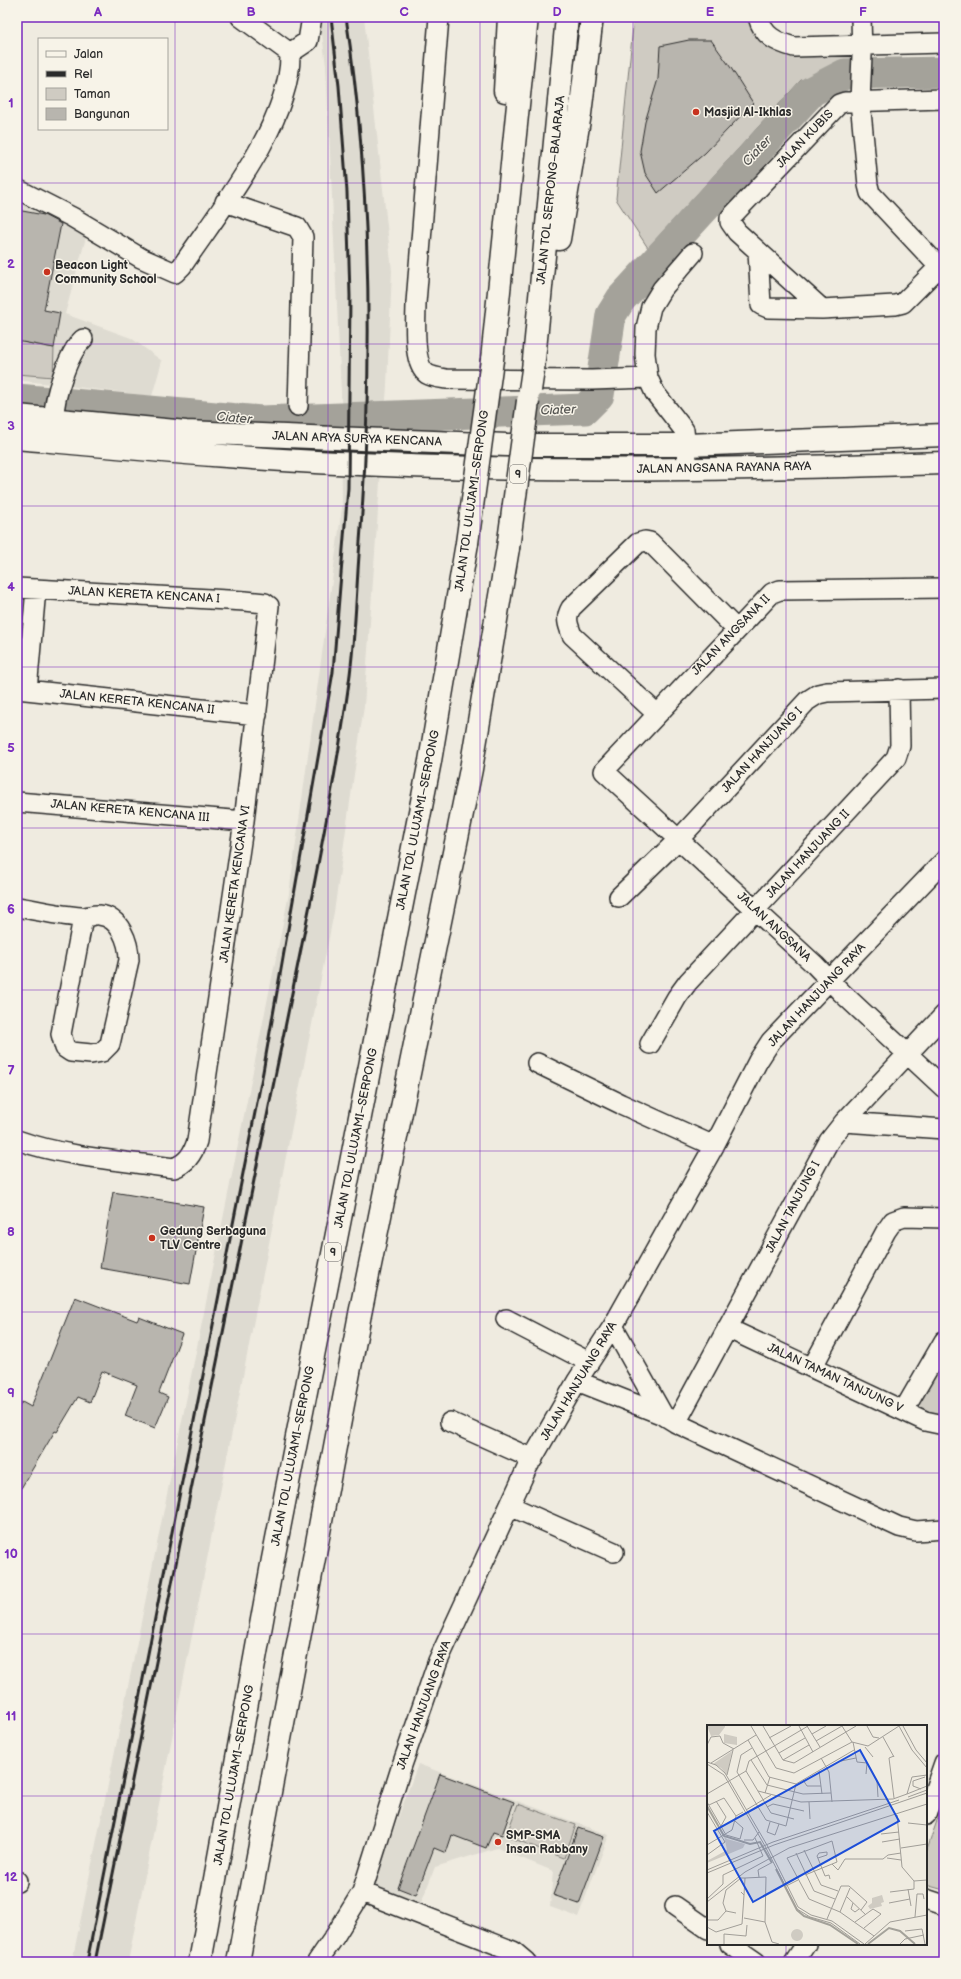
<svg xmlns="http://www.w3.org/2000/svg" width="961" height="1979" viewBox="0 0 961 1979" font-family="'Balsamiq Sans',sans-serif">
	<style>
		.built { fill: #dedbd1 }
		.green { fill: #cfcbc2; stroke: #7d7b76 }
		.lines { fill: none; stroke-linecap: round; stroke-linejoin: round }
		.river { stroke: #a4a29a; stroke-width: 31 }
		.building { fill: #b8b5ae; stroke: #2b2b2b }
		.street-casing { stroke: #2b2b2b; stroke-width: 22 }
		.secondary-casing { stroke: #2b2b2b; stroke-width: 25 }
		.highway-casing { stroke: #2b2b2b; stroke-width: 25 }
		.street { stroke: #f7f3e8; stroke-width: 19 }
		.secondary { stroke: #f7f3e8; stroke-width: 22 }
		.highway { stroke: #f7f3e8; stroke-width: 22 }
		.rail { stroke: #2b2b2b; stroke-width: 3 }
		.highway-bridge-casing { stroke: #2b2b2b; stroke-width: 25; stroke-linecap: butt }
		.highway-bridge { stroke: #f7f3e8; stroke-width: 22 }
		.grid { fill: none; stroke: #7b2cbf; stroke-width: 1; stroke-opacity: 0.55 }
		.poi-dot { fill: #c8321e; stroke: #f7f3e8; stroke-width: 1.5 }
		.labels { text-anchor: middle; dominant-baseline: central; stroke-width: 3; stroke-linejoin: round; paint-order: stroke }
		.shield { fill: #f7f3e8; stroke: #686764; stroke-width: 1 }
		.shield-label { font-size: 11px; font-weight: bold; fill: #2b2b2b }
		.poi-label { font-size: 12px; font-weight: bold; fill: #2b2b2b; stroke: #f7f3e8; text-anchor: start }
		.street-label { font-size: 12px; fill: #2b2b2b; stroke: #f7f3e8 }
		.water-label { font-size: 13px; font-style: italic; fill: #555552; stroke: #f7f3e8 }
		.inset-river { fill: none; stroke: #a4a29a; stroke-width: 2 }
		.inset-road { fill: none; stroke: #a19e98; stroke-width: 1 }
		.view { fill: #1d4ed8; fill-opacity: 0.15; stroke: #1d4ed8; stroke-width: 2 }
		.inset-edge { fill: none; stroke: #2b2b2b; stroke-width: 2 }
		.neatline { fill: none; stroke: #7b2cbf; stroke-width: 1.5 }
		.grid-label { font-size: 13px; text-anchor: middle; font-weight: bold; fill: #7b2cbf }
	</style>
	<rect width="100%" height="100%" fill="#efebe0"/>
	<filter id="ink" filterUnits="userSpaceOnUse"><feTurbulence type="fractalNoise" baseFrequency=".025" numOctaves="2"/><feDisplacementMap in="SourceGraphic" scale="8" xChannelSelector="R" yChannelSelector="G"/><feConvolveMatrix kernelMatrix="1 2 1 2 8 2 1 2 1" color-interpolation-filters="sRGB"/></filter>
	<g filter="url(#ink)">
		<path class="built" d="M320 17H364L392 271 387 385 364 706 334 912 128 1962H72L289 894 342 508 341 393 326 66Z
			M17 197 88 230 65 314 131 338 162 361 152 396 17 380Z
			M418 1764 609 1835 578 1917 550 1907 553 1871 497 1848 435 1867 421 1903 373 1885Z"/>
		<path class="green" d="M634 17H749L766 41 852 52 851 69 801 80 648 248 616 199Z
			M17 341 54 348 53 377 17 374Z
			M944 1351V1419L913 1404Z
			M944 1800V1890L926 1885V1853Z
			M518 1804 576 1825 564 1858 506 1836Z"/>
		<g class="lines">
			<path class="river" d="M17 399 261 421 585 409 599 395 611 315 621 299 812 91 845 74 944 72"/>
		</g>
		<path class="building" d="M689 40H711L731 68 753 103 705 153 658 193 645 173 640 151 645 122 658 79 660 46Z
			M17 210 44 215 61 224 44 310 60 313 54 348 17 341Z
			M113 1192 204 1207 190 1284 100 1268Z
			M75 1297 137 1321 139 1317 182 1334 159 1393 168 1397 155 1428 125 1416 137 1385 102 1371 90 1402 78 1397 57 1432 55 1431 17 1495V1410L22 1402 31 1407Z
			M440 1774 514 1802 502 1835 493 1832 486 1848 452 1835 446 1853 434 1848 416 1895 398 1888Z
			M578 1828 604 1837 579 1904 553 1895Z"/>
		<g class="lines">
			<g class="street-casing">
				<path id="street" d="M439 17 416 303C416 320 412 364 427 374 432 377 440 378 446 379L592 380 648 378
					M758 17C763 36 776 42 794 47L944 43
					M861 17 862 55 860 101 868 185 870 193 944 272
					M290 53 308 41 312 17
					M17 189 72 217 141 258 175 273 182 266C219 211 292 121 290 53L241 17
					M225 202 297 227 303 237 298 406
					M758 251 761 305 768 308 822 309
					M938 268 903 303 895 305 822 309 737 232 730 222V218L839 104 845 102 944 99
					M54 419C53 399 68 353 83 339
					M688 470 684 430 655 393 648 378 645 354 646 328 651 307 662 289 693 253
					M17 588 245 601 265 603 269 606 244 821 197 1141C193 1154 187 1163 174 1168 123 1161 65 1157 17 1140
					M944 588 780 590 772 593 604 771 815 965 841 992 944 1088
					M17 689 257 715
					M27 690 36 589
					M656 713 572 635C568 625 565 618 571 608L638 543 645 541 650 542 736 629
					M17 802 244 821
					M619 897 679 839 807 701 818 694 827 692 944 689
					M17 907C38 910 60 916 81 917 87 918 93 914 99 915 120 917 129 942 129 960L110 1044 102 1052 91 1054 71 1052 65 1048 61 1034 83 918
					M650 1044 677 997 688 982 896 758 900 746 899 689
					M537 1063 621 1104 714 1146
					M844 1122 944 1129
					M506 1319 589 1362
					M613 1326 663 1415
					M727 1328 925 1421 944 1425
					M812 1368 886 1231 893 1221 904 1217 944 1218
					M577 1381 663 1415 676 1423 899 1527 916 1531 944 1529
					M904 1410 944 1341
					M450 1422 533 1459
					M676 1423 829 1141 844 1122 944 1015
					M510 1506 614 1552
					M926 1815 944 1763
					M17 1882V1881
					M362 1892 513 1951 526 1962
					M926 1899 944 1905
					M675 1906 708 1929
					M730 1944 756 1962
					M317 1962 335 1936 362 1892 401 1768 438 1661 527 1468 577 1381 613 1326 714 1146 758 1061 771 1041 944 861
					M794 1962 806 1944"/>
			</g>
			<g class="secondary-casing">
				<path id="secondary" d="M17 416 186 432 507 445H687L944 435
					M17 438C139 449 262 461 384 465 571 473 757 469 944 463"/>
			</g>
			<g class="highway-casing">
				<path id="highway" d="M505 91 509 17
					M559 239 580 114 592 17
					M492 360 527 17
					M533 370 567 17
					M200 1962 273 1559 430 761 467 543
					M238 1962 360 1314 471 769 508 548"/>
			</g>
			<use href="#street" class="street"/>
			<use href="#secondary" class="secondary"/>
			<use href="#highway" class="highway"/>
			<path class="rail" d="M87 1962 263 1072 333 672 348 488 350 296 347 192 339 86 331 17
				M95 1962 314 885C327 818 340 750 349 682 355 640 356 597 359 555 373 376 373 194 346 17"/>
			<g class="highway-bridge-casing">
				<path id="highway-bridge" d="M530 390 533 370
					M467 543 492 360
					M508 548 528 401"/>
			</g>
			<use href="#highway-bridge" class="highway-bridge"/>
		</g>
	</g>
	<path class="grid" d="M175 17V1962M328 17V1962M480 17V1962M633 17V1962M786 17V1726M17 183H944M17 344H944M17 506H944M17 667H944M17 828H944M17 990H944M17 1151H944M17 1312H944M17 1473H944M17 1634H944M17 1796H708M926 1796H944M786 1944V1962"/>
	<g class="poi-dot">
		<circle cx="696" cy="112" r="4"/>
		<circle cx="47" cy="272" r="4"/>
		<circle cx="152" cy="1238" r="4"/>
		<circle cx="498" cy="1842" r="4"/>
	</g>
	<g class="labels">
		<g class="shield">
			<rect x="510" y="465" width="16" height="18" rx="3"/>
			<rect x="325" y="1243" width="16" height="18" rx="3"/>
		</g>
		<g class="shield-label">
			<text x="518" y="474">9</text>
			<text x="333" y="1252">9</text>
		</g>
		<g class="poi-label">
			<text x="704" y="112">Masjid Al-Ikhlas</text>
			<text x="55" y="265">Beacon Light<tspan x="55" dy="14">Community School</tspan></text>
			<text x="160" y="1231">Gedung Serbaguna<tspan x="160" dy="14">TLV Centre</tspan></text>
			<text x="506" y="1835">SMP-SMA<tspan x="506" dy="14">Insan Rabbany</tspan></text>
		</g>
		<g class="street-label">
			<text transform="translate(805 139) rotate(-46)">JALAN KUBIS</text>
			<text transform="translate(551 190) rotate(-84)">JALAN TOL SERPONG–BALARAJA</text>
			<text transform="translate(357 439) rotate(2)">JALAN ARYA SURYA KENCANA</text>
			<text transform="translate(724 468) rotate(-1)">JALAN ANGSANA RAYANA RAYA</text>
			<text transform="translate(472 501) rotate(-82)">JALAN TOL ULUJAMI–SERPONG</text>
			<text transform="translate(144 595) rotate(3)">JALAN KERETA KENCANA I</text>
			<text transform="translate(731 635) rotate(-46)">JALAN ANGSANA II</text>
			<text transform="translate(137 702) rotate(6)">JALAN KERETA KENCANA II</text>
			<text transform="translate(762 750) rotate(-47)">JALAN HANJUANG I</text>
			<text transform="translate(130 811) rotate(5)">JALAN KERETA KENCANA III</text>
			<text transform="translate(418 820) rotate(-79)">JALAN TOL ULUJAMI–SERPONG</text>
			<text transform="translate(808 854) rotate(-47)">JALAN HANJUANG II</text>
			<text transform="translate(235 884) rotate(-82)">JALAN KERETA KENCANA VI</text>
			<text transform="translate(774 927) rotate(43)">JALAN ANGSANA</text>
			<text transform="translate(817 995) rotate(-47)">JALAN HANJUANG RAYA</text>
			<text transform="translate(356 1138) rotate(-79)">JALAN TOL ULUJAMI–SERPONG</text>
			<text transform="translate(793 1207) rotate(-62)">JALAN TANJUNG I</text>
			<text transform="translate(835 1378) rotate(25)">JALAN TAMAN TANJUNG V</text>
			<text transform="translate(579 1381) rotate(-59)">JALAN HANJUANG RAYA</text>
			<text transform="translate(293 1456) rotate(-79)">JALAN TOL ULUJAMI–SERPONG</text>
			<text transform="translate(424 1705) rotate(-70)">JALAN HANJUANG RAYA</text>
			<text transform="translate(234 1775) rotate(-80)">JALAN TOL ULUJAMI–SERPONG</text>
		</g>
		<g class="water-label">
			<text transform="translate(757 151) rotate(-47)">Ciater</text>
			<text transform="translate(558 410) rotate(-2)">Ciater</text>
			<text transform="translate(234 418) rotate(5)">Ciater</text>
		</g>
	</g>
	<g transform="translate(707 1725)">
		<rect width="220" height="220" fill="#efebe0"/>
		<path d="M0 1H18V2L12 10 4 11ZM17 9 30 12V20L17 18ZM25 26 20 50 14 43 6 39ZM17 111 20 114 38 119 36 123 0 138V136L20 125ZM175 170 177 177 174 178 175 181 163 184 161 181 165 178V173ZM84 210a6 6 0 1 1 12 0a6 6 0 1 1-12 0Z" fill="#cfcbc2"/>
		<path class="inset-river" d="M0 81 17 111 43 119 53 117 65 138M69 144 90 185 97 191 123 200 151 219M161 219 182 203 193 206 208 219"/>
		<path class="inset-road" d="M44 1 69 43 87 48 145 17M56 1 76 35 87 38 149 1M92 1 106 27M100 1 113 22M135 1 145 17M160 1 166 12 172 13M192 1 205 25 220 43M196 1 209 25 220 38M105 9 119 1M176 12 187 32M62 13 84 1M41 15 62 52 89 59M109 16 135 1M145 17 161 21 192 1M146 17 150 37 160 38 159 49M0 20 4 12 13 11 16 18 27 24M158 22 166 32M45 23 34 30 30 47 59 95 79 101 89 59M72 28 98 13M187 31 182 33 187 73M114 33 122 47 125 77M44 35 60 60 96 69 124 68M76 35 102 20M134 36 149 33M0 37 9 40 18 48 60 120 91 182 104 190 125 196 157 219M4 38 49 10M0 39 17 50 58 121 90 184 103 192 124 198 153 219M39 46 64 88 87 94M112 46 115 69M20 50 26 25M96 55 100 61H114M170 56 171 72M89 59 147 25M214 64 206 61V56L218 52M51 66 94 77 186 74 200 69M58 68 63 52M0 69 39 46 42 36 101 1M200 69 205 52 220 50M200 69 220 61M201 72 220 65M9 76 19 92 14 101M0 77 19 110 33 114 36 103 28 96M102 77 103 94M2 80 17 73 29 91M60 82 66 79 97 86M39 85 64 70M0 87 18 117 0 130M190 90 195 142 207 156 220 155M63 97 60 107 68 110 72 99M201 98 220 100M174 109 192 107M37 115H46L52 107M175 117 193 114M0 120 25 105 29 91 36 87M194 123 220 119M97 125 114 160 131 166M89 128 107 166 128 174M111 133 120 130V127L112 128 110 131 118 151 122 150 123 154M180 133 194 135M141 134H176L181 130 194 128M125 139 131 145 138 134H141M0 145 66 117 192 75M0 148 67 120 220 68M98 150 130 137 125 116 80 133 102 174 133 187 167 211M52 152 51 145 64 138M78 159 90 153M79 161 91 155M201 164 204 181M183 167 207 164V156M37 170 38 153 59 152 58 197M140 172 159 190M0 174 16 159V150L56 131 48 113M0 177 38 147 82 123 220 79M146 178 144 184 148 187 152 184M182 178 203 174M19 186 16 178 19 165 34 153H38M133 187 143 163M208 192 210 169H216L217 174M37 193 58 197 65 217 72 219M120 194 134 161H142L160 177 154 185M0 195H11L19 186 29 188M148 197 166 184 174 189 157 203M0 202 9 207 35 199 37 170 34 167M198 206 215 204 218 219M17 219V209L39 211 40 200M158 219 183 197 220 190M193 219 198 214 217 210"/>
		<path class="view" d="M153 25 192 96 46 177 7 106Z"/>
		<rect width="220" height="220" class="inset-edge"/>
	</g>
	<rect width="961" height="1979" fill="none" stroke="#f7f3e8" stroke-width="44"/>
	<rect x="38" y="38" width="130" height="92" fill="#f7f3e8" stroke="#a5a39c"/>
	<rect x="46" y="51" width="20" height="6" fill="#f7f3e8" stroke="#a5a39c"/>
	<text x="74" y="58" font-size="12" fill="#2b2b2b">Jalan</text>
	<rect x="46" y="71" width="20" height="6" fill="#2b2b2b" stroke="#a5a39c"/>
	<text x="74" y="78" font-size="12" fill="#2b2b2b">Rel</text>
	<rect x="46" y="88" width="20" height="12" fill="#cfcbc2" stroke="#a5a39c"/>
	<text x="74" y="98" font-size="12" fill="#2b2b2b">Taman</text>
	<rect x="46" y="108" width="20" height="12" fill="#b8b5ae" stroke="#a5a39c"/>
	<text x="74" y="118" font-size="12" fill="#2b2b2b">Bangunan</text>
	<rect x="22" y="22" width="917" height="1935" class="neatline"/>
	<g class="grid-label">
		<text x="98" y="16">A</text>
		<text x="251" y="16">B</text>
		<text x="404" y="16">C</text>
		<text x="557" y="16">D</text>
		<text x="710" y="16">E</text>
		<text x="863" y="16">F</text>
		<text x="11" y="107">1</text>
		<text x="11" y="268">2</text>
		<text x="11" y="430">3</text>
		<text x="11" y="591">4</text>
		<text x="11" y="752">5</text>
		<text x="11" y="913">6</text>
		<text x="11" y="1075">7</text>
		<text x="11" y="1236">8</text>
		<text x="11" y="1397">9</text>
		<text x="11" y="1558">10</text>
		<text x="11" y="1720">11</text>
		<text x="11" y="1881">12</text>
	</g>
</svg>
